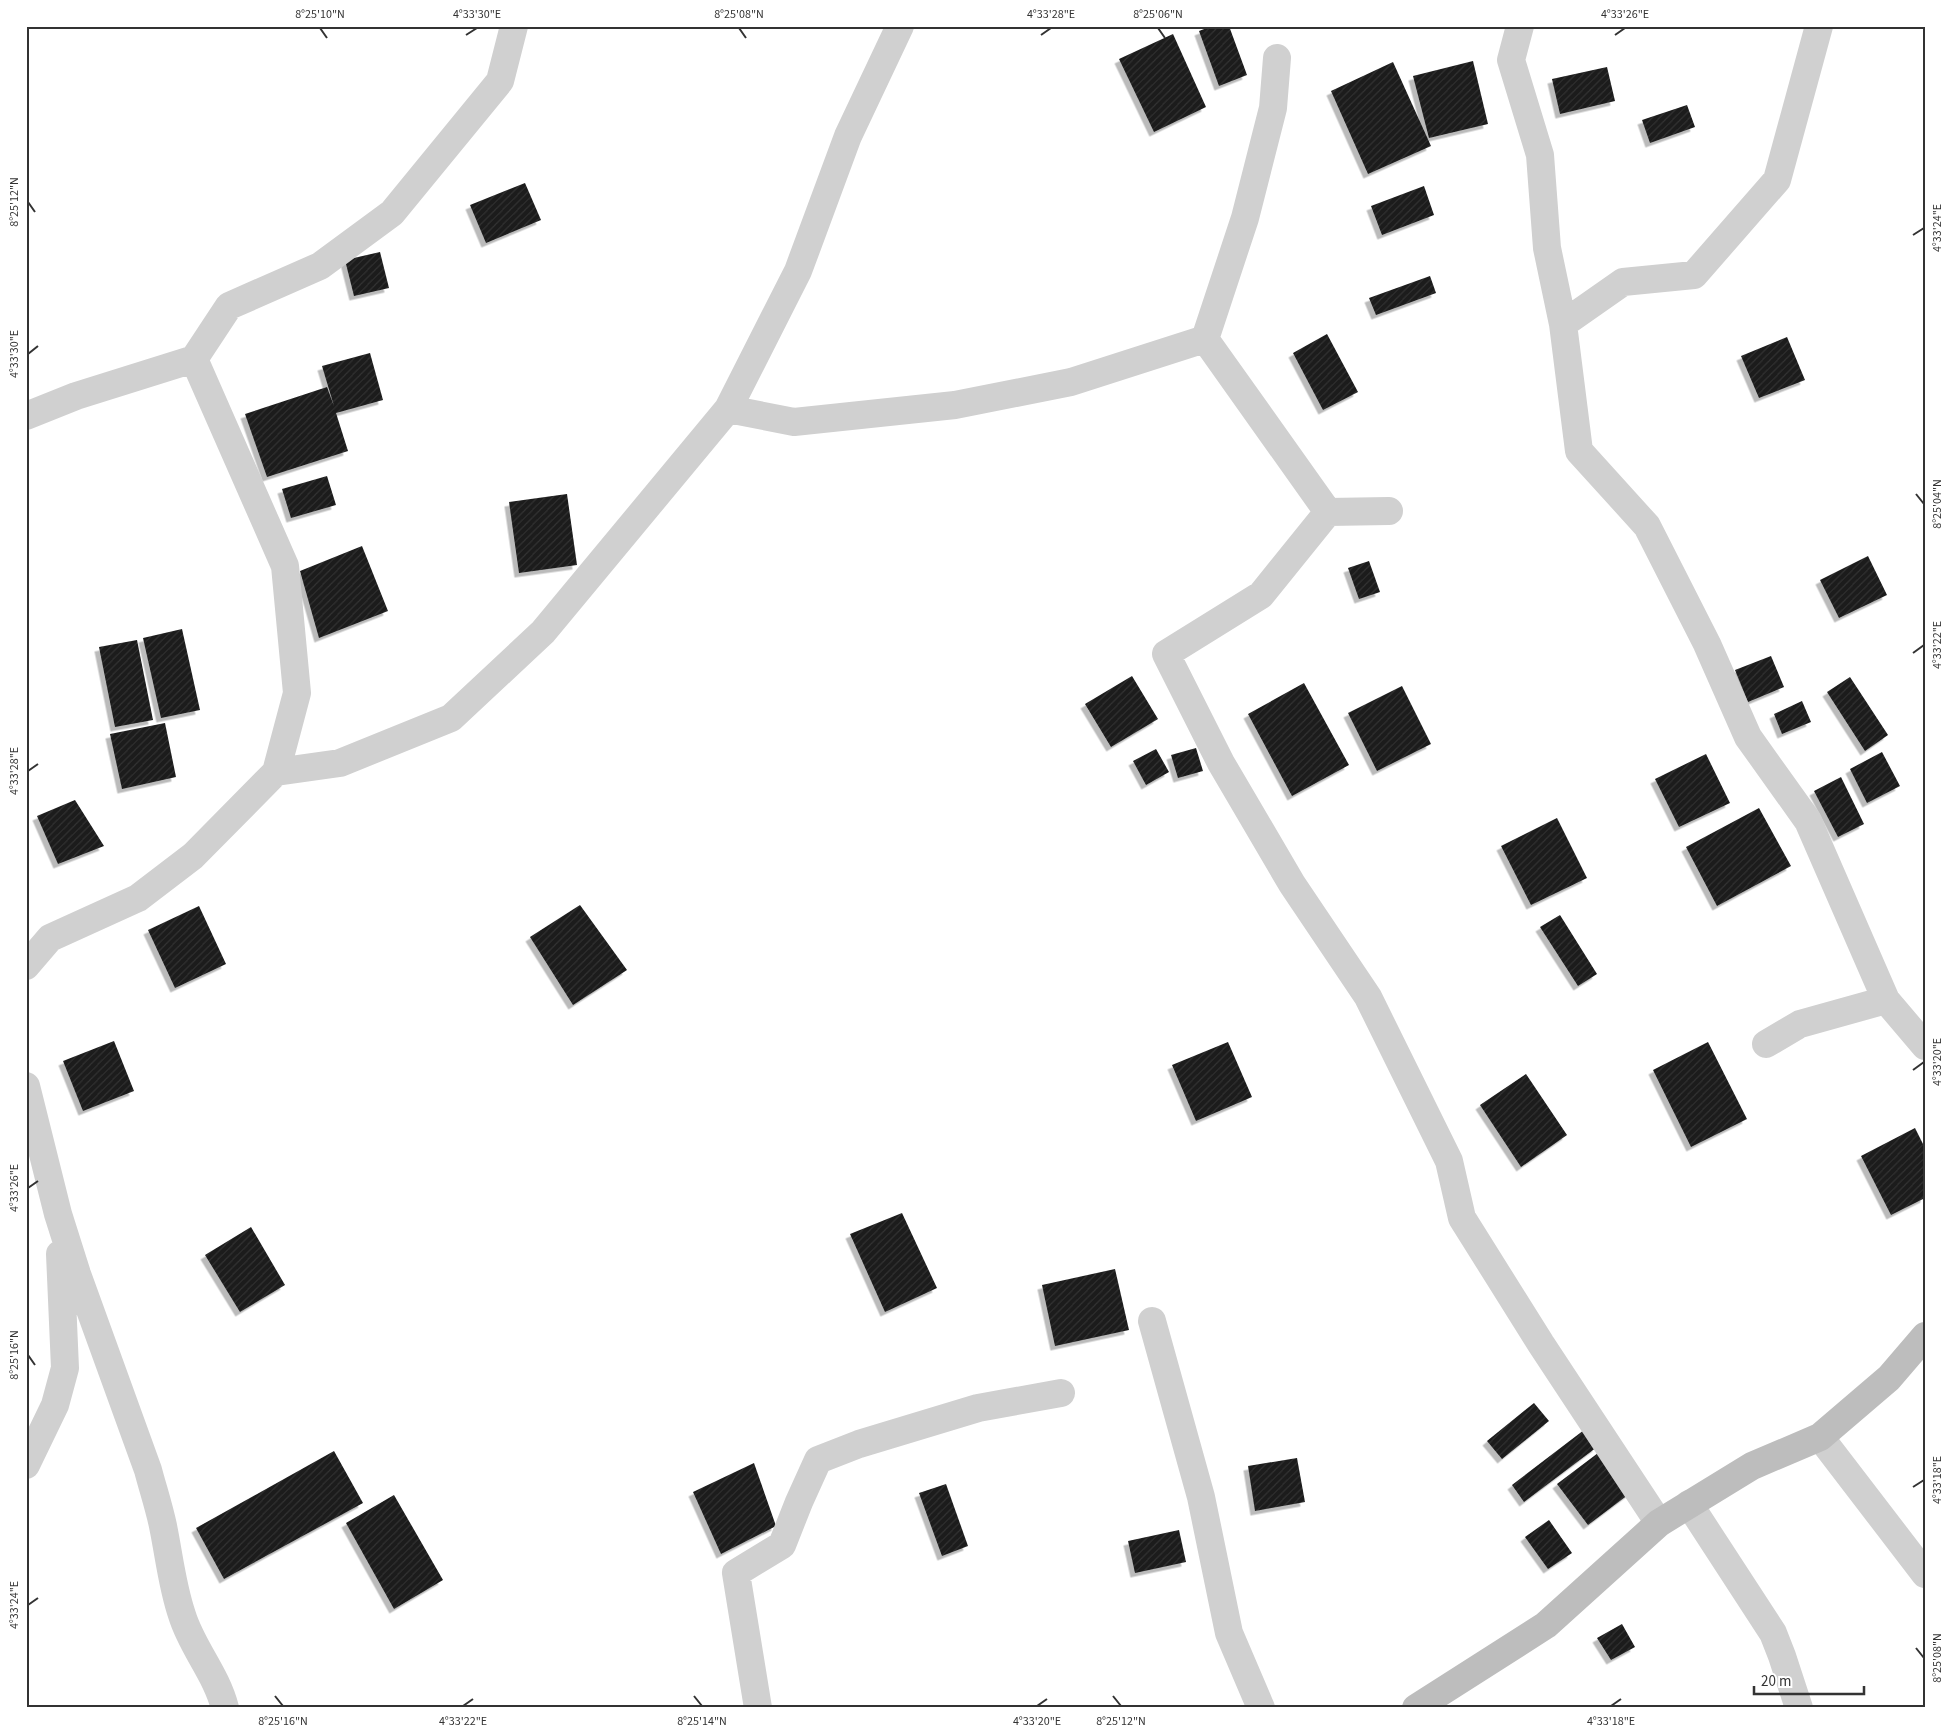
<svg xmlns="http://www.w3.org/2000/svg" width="1951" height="1734" viewBox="0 0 1951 1734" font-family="'Source Sans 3',sans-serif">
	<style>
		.building { fill: url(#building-hatch); filter: url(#shadow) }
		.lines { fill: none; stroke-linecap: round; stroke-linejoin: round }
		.street { stroke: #d0d0d0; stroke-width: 28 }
		.secondary { stroke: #bdbdbd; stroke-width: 28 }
		.ticks { fill: none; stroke: #333; stroke-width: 2 }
		.neatline { fill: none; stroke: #333; stroke-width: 2 }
		.ticks-label { font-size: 12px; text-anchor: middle; fill: #333 }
	</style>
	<defs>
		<pattern id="building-hatch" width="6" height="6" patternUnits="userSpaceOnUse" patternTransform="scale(1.25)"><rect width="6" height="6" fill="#1a1a1a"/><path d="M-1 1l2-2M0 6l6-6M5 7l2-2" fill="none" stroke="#333"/></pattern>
		<filter id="shadow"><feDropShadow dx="-4.5" dy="4.5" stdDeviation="0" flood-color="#0004"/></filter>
	</defs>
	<rect width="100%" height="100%" fill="#fff"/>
	<path class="building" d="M1212 26H1229L1247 75 1219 86 1199 31Z
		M1173 34 1206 107 1154 132 1119 59Z
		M1473 61 1488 124 1429 138 1413 76Z
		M1393 62 1431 146 1368 174 1331 91Z
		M1607 67 1615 101 1560 114 1552 79Z
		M1687 105 1695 127 1650 143 1642 120Z
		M525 183 541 220 486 243 470 205Z
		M1424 186 1434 215 1382 235 1371 206Z
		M380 252 389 288 354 296 345 260Z
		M1430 276 1436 293 1376 315 1369 298Z
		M1327 334 1358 392 1323 410 1293 353Z
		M1787 337 1805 380 1759 398 1741 356Z
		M370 353 383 400 336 413 348 451 267 477 245 414 327 387 334 406 322 366Z
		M327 476 336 505 291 518 282 489Z
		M567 494 577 565 519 573 509 502Z
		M362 546 388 611 319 638 300 571Z
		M1868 556 1887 595 1839 618 1820 580Z
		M1369 561 1380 592 1359 599 1348 568Z
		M182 629 200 710 161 718 143 638Z
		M137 640 153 720 115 727 99 647Z
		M1771 656 1784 687 1748 702 1735 670Z
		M1132 676 1158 719 1111 747 1085 704Z
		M1850 677 1888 735 1865 751 1827 692Z
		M1304 683 1349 765 1292 796 1248 714Z
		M1402 686 1431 744 1377 771 1348 713Z
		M1802 701 1811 722 1782 734 1774 714Z
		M165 723 176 777 122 789 110 734Z
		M1196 748 1203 771 1178 778 1171 755Z
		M1156 749 1169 772 1146 785 1133 761Z
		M1882 752 1900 786 1867 803 1850 769Z
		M1706 754 1730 803 1679 827 1655 779Z
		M1841 777 1864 824 1838 837 1814 791Z
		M75 800 104 846 58 864 37 816Z
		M1759 808 1791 866 1717 906 1686 847Z
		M1557 818 1587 878 1531 905 1501 846Z
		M580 905 627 970 573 1005 530 937Z
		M199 906 226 964 175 988 148 930Z
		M1560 915 1597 974 1578 986 1540 927Z
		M114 1041 134 1091 83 1111 63 1061Z
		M1228 1042 1252 1097 1196 1121 1172 1065Z
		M1708 1042 1747 1119 1691 1147 1653 1070Z
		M1526 1074 1567 1135 1521 1167 1480 1105Z
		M1915 1128 1925 1148V1198L1891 1215 1861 1156Z
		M902 1213 937 1288 885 1312 850 1234Z
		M251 1227 285 1285 240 1312 205 1255Z
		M1115 1269 1129 1330 1055 1346 1042 1285Z
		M1534 1403 1549 1421 1502 1459 1487 1441Z
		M1584 1430 1597 1447 1524 1502 1512 1485Z
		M1602 1450 1633 1491 1588 1525 1557 1484Z
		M334 1451 363 1503 224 1579 196 1528Z
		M1297 1458 1305 1502 1255 1511 1248 1466Z
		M754 1463 776 1526 721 1554 693 1492Z
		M946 1484 968 1546 942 1556 919 1493Z
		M394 1495 443 1580 394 1609 346 1523Z
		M1549 1520 1572 1553 1548 1569 1525 1537Z
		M1179 1530 1186 1562 1135 1573 1128 1541Z
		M1622 1624 1635 1647 1611 1660 1597 1638Z"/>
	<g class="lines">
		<path class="street" d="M1520 26 1511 60 1540 155 1547 248 1563 324 1579 451 1647 526 1707 644 1748 737 1808 821 1886 1000
			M1563 324 1623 282 1694 275 1777 180 1819 26
			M1205 339 1245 218 1273 108 1277 58
			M194 359 229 306 320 266 392 213 500 81 514 26
			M728 409 798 271 848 136 900 26
			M26 416 76 396 194 359 285 566 297 693 276 772
			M1328 512 1261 595 1166 654 1221 763 1292 884 1368 997 1449 1161 1462 1218 1541 1344 1659 1523
			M26 966 50 938 138 898 193 856 276 772 340 763 451 718 543 632 728 409 794 422 955 405 1071 382 1205 339 1328 512 1389 511
			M1766 1044 1800 1024 1886 1000 1925 1046
			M26 1086 58 1214 77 1274 148 1470C153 1489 159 1507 163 1526 169 1555 172 1586 182 1615 192 1648 216 1673 225 1708
			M1152 1321 1201 1497 1229 1633 1261 1708
			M1820 1437 1925 1574
			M26 1465 55 1405 65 1368 60 1254
			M1689 1504 1773 1633 1782 1656 1799 1708
			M758 1708 736 1573 782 1545 799 1502 818 1460 859 1444 978 1408 1061 1393"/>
		<path class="secondary" d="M1416 1708 1546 1625 1659 1523 1752 1466 1820 1437 1889 1378 1925 1336"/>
	</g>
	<path class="ticks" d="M320 28 327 38M739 28 746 38M1158 28 1165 38M466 35 477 28M1041 35 1051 28M1615 35 1625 28M28 202 35 212M1913 235 1924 228M28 354 38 346M1916 494 1924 504M1913 653 1924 645M28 771 38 764M1913 1070 1924 1062M28 1188 38 1181M28 1355 35 1365M1913 1487 1924 1480M28 1605 38 1598M1916 1648 1924 1658M275 1696 283 1706M694 1696 702 1706M1113 1696 1121 1706M463 1706 473 1699M1037 1706 1047 1699M1611 1706 1621 1699"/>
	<rect width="1951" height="1734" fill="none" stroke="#ffffff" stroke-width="55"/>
	<path d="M1754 1686v8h110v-8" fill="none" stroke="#333333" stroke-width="2.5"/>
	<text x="1761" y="1686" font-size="15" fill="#333333" stroke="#ffffff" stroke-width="4" paint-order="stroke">20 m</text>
	<rect x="28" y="28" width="1896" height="1678" class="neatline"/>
	<g class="ticks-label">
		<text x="320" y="18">8°25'10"N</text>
		<text x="477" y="18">4°33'30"E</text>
		<text x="739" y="18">8°25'08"N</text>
		<text x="1051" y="18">4°33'28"E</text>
		<text x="1158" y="18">8°25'06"N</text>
		<text x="1625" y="18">4°33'26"E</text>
		<text transform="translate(14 202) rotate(-90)" y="4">8°25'12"N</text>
		<text transform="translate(1937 228) rotate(-90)" y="4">4°33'24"E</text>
		<text transform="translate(14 354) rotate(-90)" y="4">4°33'30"E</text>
		<text transform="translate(1937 504) rotate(-90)" y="4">8°25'04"N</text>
		<text transform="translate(1937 645) rotate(-90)" y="4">4°33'22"E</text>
		<text transform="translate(14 771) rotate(-90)" y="4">4°33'28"E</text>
		<text transform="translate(1937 1062) rotate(-90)" y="4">4°33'20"E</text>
		<text transform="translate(14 1188) rotate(-90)" y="4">4°33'26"E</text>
		<text transform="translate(14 1355) rotate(-90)" y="4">8°25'16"N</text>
		<text transform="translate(1937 1480) rotate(-90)" y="4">4°33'18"E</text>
		<text transform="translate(14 1605) rotate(-90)" y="4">4°33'24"E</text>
		<text transform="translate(1937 1658) rotate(-90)" y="4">8°25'08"N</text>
		<text x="283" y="1725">8°25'16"N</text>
		<text x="463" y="1725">4°33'22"E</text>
		<text x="702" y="1725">8°25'14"N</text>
		<text x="1037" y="1725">4°33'20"E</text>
		<text x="1121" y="1725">8°25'12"N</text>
		<text x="1611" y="1725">4°33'18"E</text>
	</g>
</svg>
